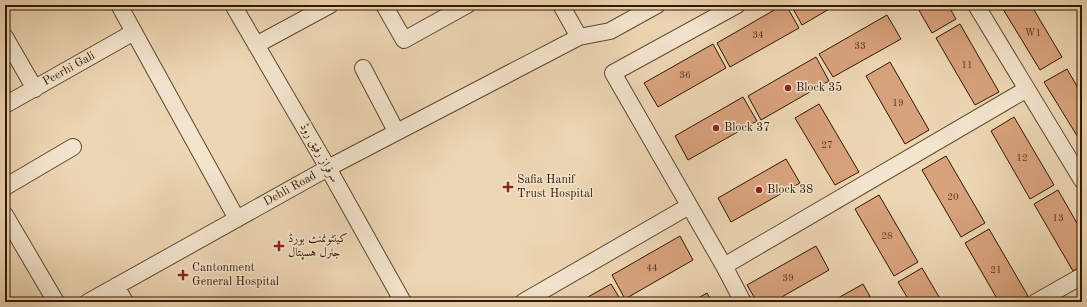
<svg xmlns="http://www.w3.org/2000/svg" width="1087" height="307" viewBox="0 0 1087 307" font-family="'Old Standard TT',Amiri,serif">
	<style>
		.building { fill: #d8a27c; stroke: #301800 }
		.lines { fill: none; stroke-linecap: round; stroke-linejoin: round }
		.minor-casing { stroke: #5f482d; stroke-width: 18 }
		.minor { stroke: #f3e4ce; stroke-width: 16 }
		.poi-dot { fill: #8f2418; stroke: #f3e4ce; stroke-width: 1.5 }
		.labels { text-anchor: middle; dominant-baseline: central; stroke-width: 3; stroke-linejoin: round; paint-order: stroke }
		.number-label { font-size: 10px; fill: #5a3a1f }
		.street-label { font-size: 12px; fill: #301800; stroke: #f3e4ce }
		.poi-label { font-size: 12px; fill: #301800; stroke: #f3e4ce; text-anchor: start }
	</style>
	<rect width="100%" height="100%" fill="#edd6b3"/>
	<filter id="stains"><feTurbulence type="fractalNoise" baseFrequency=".005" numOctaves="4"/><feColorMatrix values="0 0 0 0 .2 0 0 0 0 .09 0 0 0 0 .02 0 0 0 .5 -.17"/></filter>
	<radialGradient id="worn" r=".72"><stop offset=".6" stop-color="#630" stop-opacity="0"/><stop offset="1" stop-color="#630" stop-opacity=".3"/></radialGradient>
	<path class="building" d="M783 5H786L799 28 730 67 717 43Z
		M791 5H836L802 25Z
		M916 5H948L956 19 932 33Z
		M1010 5H1031L1062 57 1040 70 1003 9Z
		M887 15 901 39 833 77 819 54Z
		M960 24 999 92 975 105 936 38Z
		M713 44 726 68 658 107 644 83Z
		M816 57 829 81 761 120 748 96Z
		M890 62 929 130 905 144 866 76Z
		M1067 69 1082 95V137L1079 139 1044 82Z
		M743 97 757 121 688 160 675 136Z
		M819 104 859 172 835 185 795 118Z
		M1014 117 1054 185 1030 199 991 131Z
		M946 156 985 223 961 237 922 170Z
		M786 159 800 183 731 222 718 198Z
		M1058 190 1082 232V266L1073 271 1034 204Z
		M879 195 918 262 894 276 855 209Z
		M989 229 1028 296 1018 302H999L965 243Z
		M680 236 693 260 625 299 612 275Z
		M816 246 829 270 773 302H757L747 285Z
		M922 268 942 302H910L898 282Z
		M611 284 622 302H579Z
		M863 284 873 302H831Z
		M707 293 712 302H691Z"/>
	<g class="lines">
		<g class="minor-casing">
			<path id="minor" d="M119 5 237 219
				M233 5 328 168 403 302
				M384 5 404 40 467 5
				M561 5 579 37
				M737 5 613 73 724 266 743 302
				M976 5 1082 180
				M5 37 35 89
				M256 45 330 5
				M363 68 396 131
				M5 105 134 32
				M5 187 73 147
				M5 215 56 302
				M724 266 1027 89
				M116 286 125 302
				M88 302 328 168 579 37 610 31 657 5
				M523 302 689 206
				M1036 302 1082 276"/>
		</g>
		<use href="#minor" class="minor"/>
	</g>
	<g class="poi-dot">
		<circle cx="788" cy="88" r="4"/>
		<circle cx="716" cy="128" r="4"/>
		<path d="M506 181h4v4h4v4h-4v4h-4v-4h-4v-4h4z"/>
		<circle cx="759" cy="190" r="4"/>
		<path d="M277 240h4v4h4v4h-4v4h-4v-4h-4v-4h4z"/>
		<path d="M181 269h4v4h4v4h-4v4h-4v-4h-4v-4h4z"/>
	</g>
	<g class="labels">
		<g class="number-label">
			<text x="1033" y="33">W1</text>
			<text x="758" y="35">34</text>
			<text x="860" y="46">33</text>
			<text x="967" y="65">11</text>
			<text x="685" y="75">36</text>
			<text x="898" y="103">19</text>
			<text x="827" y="145">27</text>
			<text x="1022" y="158">12</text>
			<text x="953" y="197">20</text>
			<text x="1058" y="218">13</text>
			<text x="887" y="236">28</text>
			<text x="652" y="268">44</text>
			<text x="996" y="270">21</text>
			<text x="788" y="278">39</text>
		</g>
		<g class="street-label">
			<text transform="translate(69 69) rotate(-29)">Peerhi Gali</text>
			<text transform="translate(319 153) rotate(60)">سرفراز رفیق روڈ</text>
			<text transform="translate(290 189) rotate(-29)">Dehli Road</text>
		</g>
		<g class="poi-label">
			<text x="796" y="88">Block 35</text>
			<text x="724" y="128">Block 37</text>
			<text x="517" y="180">Safia Hanif<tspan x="517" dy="14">Trust Hospital</tspan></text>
			<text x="767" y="190">Block 38</text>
			<text x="288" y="239">کینٹونمنٹ بورڈ<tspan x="288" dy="14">جنرل ہسپتال</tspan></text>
			<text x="192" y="268">Cantonment<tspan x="192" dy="14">General Hospital</tspan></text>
		</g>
	</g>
	<rect width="1087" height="307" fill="none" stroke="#edd6b3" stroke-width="20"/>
	<rect x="6" y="6" width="1075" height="295" fill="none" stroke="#301800" stroke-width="2"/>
	<rect x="10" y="10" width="1067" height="287" fill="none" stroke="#301800"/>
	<rect width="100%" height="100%" filter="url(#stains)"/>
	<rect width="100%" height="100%" fill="url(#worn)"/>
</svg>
